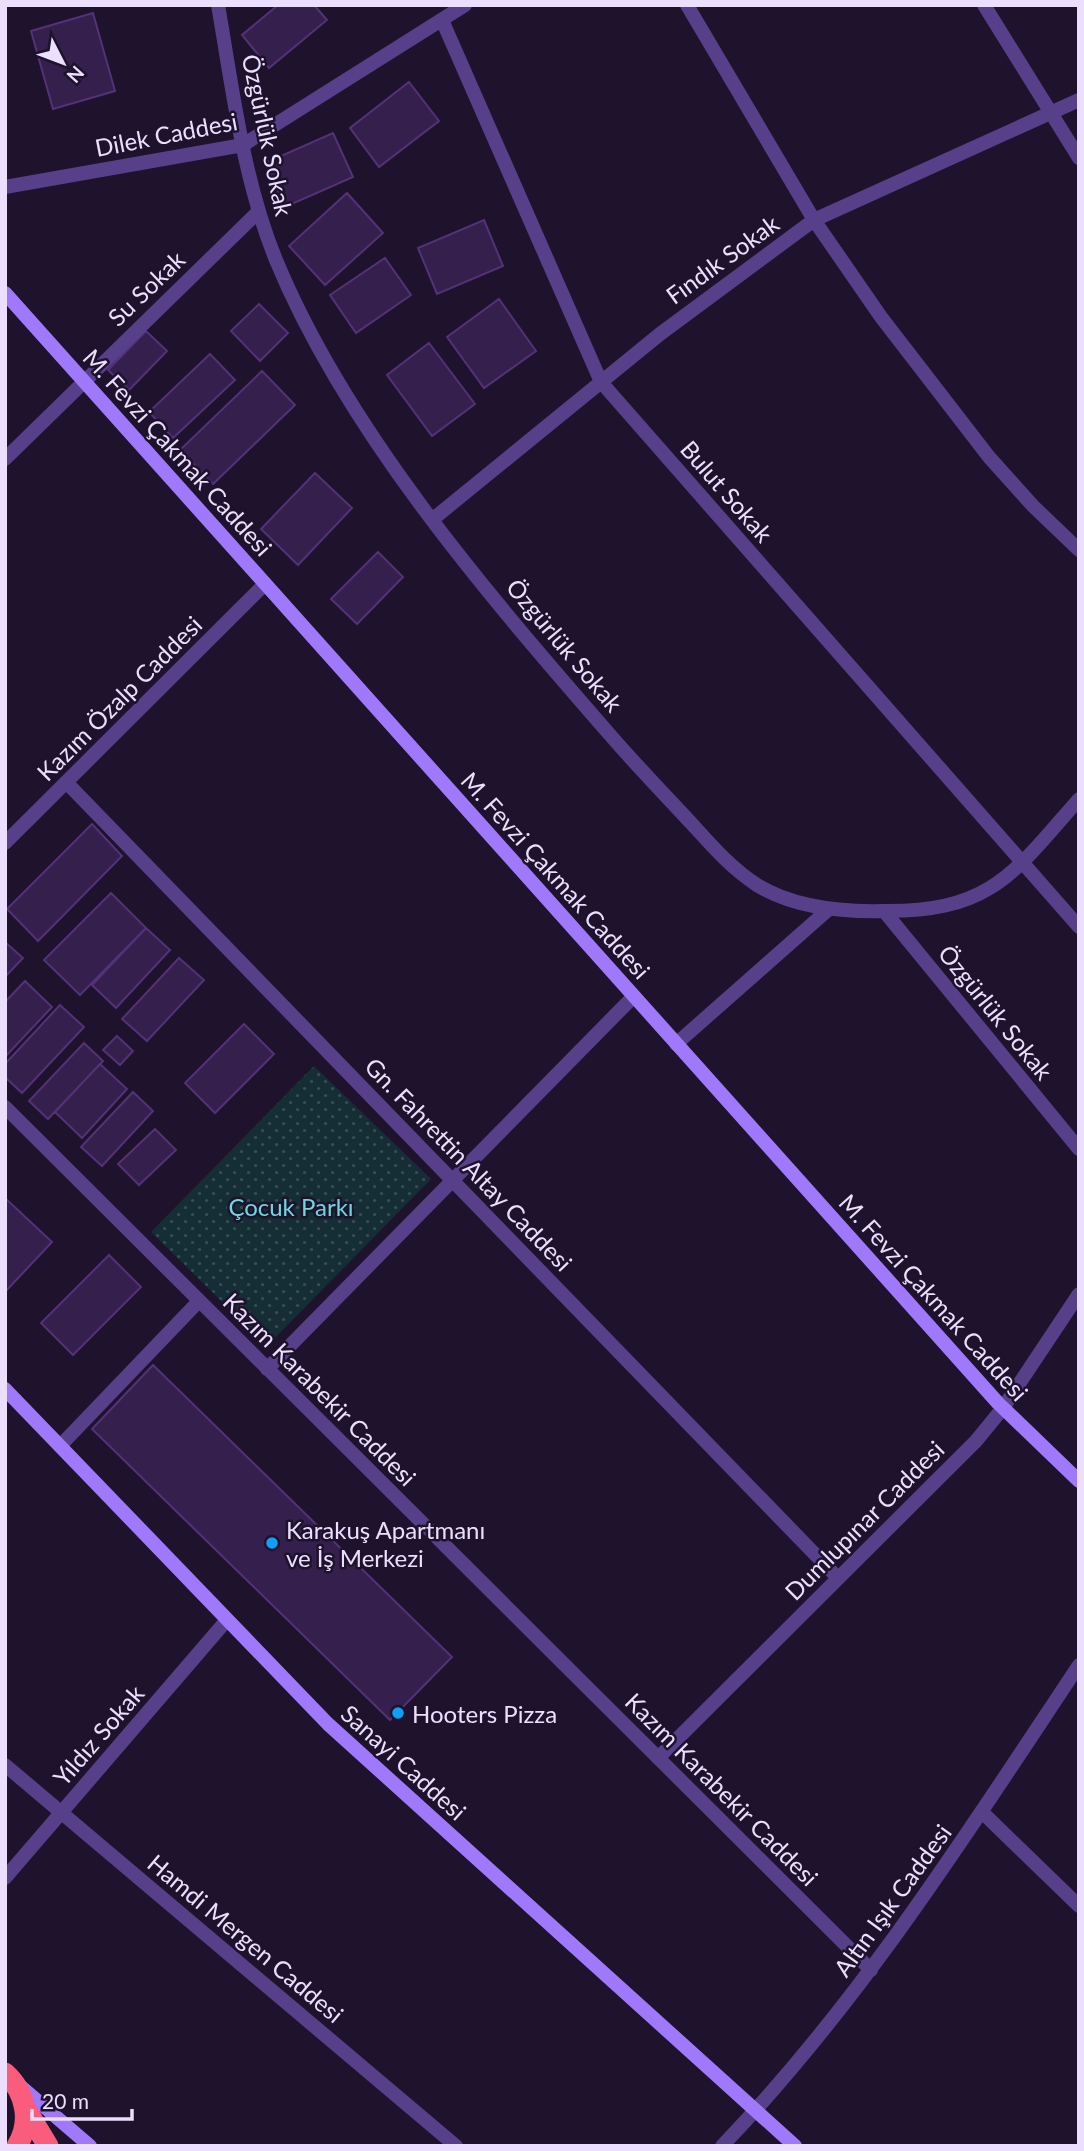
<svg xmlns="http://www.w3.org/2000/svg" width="1084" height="2151" viewBox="0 0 1084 2151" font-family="Lato,sans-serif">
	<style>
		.park { fill: url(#park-dots) }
		.building { fill: #351f4c; stroke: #533277; stroke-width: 2 }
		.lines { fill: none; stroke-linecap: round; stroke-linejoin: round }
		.street { stroke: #573f89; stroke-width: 14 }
		.secondary { stroke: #a078fb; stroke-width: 14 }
		.highway { stroke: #fa5c7c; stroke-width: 21 }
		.poi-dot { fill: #109ff8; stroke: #1e122c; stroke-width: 2.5 }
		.labels { text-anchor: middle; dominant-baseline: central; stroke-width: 5; stroke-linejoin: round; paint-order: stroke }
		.street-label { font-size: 24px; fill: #ebdefe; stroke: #1e122c }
		.park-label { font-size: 24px; fill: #6adade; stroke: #1e122c }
		.poi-label { font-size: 24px; fill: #ebdefe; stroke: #1e122c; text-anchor: start }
	</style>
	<defs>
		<pattern id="park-dots" width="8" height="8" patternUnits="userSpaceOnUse" patternTransform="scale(1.75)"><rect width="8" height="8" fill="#152e35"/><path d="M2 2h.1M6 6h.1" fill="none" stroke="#374c53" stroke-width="1.8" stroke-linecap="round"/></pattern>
	</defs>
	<rect width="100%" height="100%" fill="#1e122c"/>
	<path class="park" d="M314 1066 431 1179 267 1346 151 1232Z"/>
	<path class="building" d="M278 5H314L327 20 269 68 242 35Z
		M93 13 115 91 53 109 31 31Z
		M409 82 439 121 379 167 350 128Z
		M333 133 353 177 285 207 265 163Z
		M347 193 383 233 325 285 289 246Z
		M484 220 503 266 437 294 418 248Z
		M385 258 411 295 356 333 330 295Z
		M499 299 536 351 484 388 447 337Z
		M259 304 288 333 260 361 231 331Z
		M146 331 167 351 129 390 108 370Z
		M429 343 475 404 432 436 387 375Z
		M210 354 235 380 173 438 149 412Z
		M262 371 295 405 213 484 180 450Z
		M315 473 352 508 298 565 261 529Z
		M378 552 403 577 357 624 331 599Z
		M92 824 122 856 38 941 7 909Z
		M111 893 146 928 80 995 44 960Z
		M146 928 170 950 116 1008 92 985Z
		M5 942 23 958 5 977Z
		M179 958 204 980 147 1041 122 1019Z
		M25 981 52 1007 5 1057V1002Z
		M60 1005 84 1027 22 1093 5 1077V1064Z
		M244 1024 274 1054 215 1113 185 1083Z
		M117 1036 133 1051 120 1065 103 1050Z
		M84 1043 103 1061 48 1119 29 1101Z
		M100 1064 127 1089 82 1138 55 1112Z
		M133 1092 153 1111 102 1166 81 1147Z
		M155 1129 176 1150 139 1185 118 1164Z
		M5 1198 52 1242 5 1292Z
		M109 1255 141 1287 73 1355 41 1323Z
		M153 1365 452 1657 390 1720 92 1429Z"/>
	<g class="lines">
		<path class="street" d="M218 5C233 91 243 179 276 260 347 432 490 597 611 736 637 766 665 795 692 824 712 846 732 869 757 885 794 908 842 912 884 911L1079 1149
			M687 5 814 220 881 317 989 457 1033 506 1079 550
			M984 5 1079 158
			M442 20 601 382 1079 927
			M5 187 243 145 465 5
			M5 459 259 211
			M433 519 660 334 814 220 1079 100
			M66 782 838 1578
			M5 843 265 584
			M884 911C991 912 1014 873 1079 799
			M676 1044 829 909
			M5 1107 871 1970
			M267 1369 634 996
			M60 1446 199 1301
			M658 1758 976 1441 1003 1408 1079 1294
			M5 1765 456 2146
			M982 1812 1079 1906
			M5 1878 226 1621
			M722 2146C861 2001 968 1832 1079 1665"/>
		<path class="secondary" d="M5 293 998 1403 1079 1481
			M5 1389 328 1724 795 2146
			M19 2085 90 2146"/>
		<path class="highway" d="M5 2073C26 2092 32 2122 17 2146
			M24 2106 48 2146"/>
	</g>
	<g class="poi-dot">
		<circle cx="272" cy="1543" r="7"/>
		<circle cx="398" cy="1713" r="7"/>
	</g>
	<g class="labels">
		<g class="street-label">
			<text transform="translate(166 134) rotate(-11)">Dilek Caddesi</text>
			<text transform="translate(268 135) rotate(78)">Özgürlük Sokak</text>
			<text transform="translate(722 259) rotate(-36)">Fındık Sokak</text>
			<text transform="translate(146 288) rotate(-44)">Su Sokak</text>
			<text transform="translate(178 452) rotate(48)">M. Fevzi Çakmak Caddesi</text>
			<text transform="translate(727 491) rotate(49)">Bulut Sokak</text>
			<text transform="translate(565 645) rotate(50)">Özgürlük Sokak</text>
			<text transform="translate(119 698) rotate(-45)">Kazım Özalp Caddesi</text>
			<text transform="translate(556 875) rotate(48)">M. Fevzi Çakmak Caddesi</text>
			<text transform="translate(996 1012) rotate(51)">Özgürlük Sokak</text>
			<text transform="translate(469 1164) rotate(46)">Gn. Fahrettin Altay Caddesi</text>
			<text transform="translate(934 1297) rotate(48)">M. Fevzi Çakmak Caddesi</text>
			<text transform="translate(320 1389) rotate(45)">Kazım Karabekir Caddesi</text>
			<text transform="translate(864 1520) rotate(-45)">Dumlupınar Caddesi</text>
			<text transform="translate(98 1735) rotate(-49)">Yıldız Sokak</text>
			<text transform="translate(404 1762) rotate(42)">Sanayi Caddesi</text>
			<text transform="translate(722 1789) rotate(45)">Kazım Karabekir Caddesi</text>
			<text transform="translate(892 1900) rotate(-54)">Altın Işık Caddesi</text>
			<text transform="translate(246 1938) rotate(40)">Hamdi Mergen Caddesi</text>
		</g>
		<g class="park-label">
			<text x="291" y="1206">Çocuk Parkı</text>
		</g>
		<g class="poi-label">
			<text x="286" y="1529">Karakuş Apartmanı<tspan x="286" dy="28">ve İş Merkezi</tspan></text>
			<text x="412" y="1713">Hooters Pizza</text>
		</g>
	</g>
	<rect width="1084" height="2151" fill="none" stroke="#ebdefe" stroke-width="14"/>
	<g transform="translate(63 63) rotate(132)" stroke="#1e122c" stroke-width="5" paint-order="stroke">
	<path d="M0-5L12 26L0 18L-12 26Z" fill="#ebdefe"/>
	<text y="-10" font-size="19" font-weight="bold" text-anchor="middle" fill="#ebdefe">N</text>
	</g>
	<path d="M32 2109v10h100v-10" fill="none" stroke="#ebdefe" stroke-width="3.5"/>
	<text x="42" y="2109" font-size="21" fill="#ebdefe" stroke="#1e122c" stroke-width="5" paint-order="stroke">20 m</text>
</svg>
